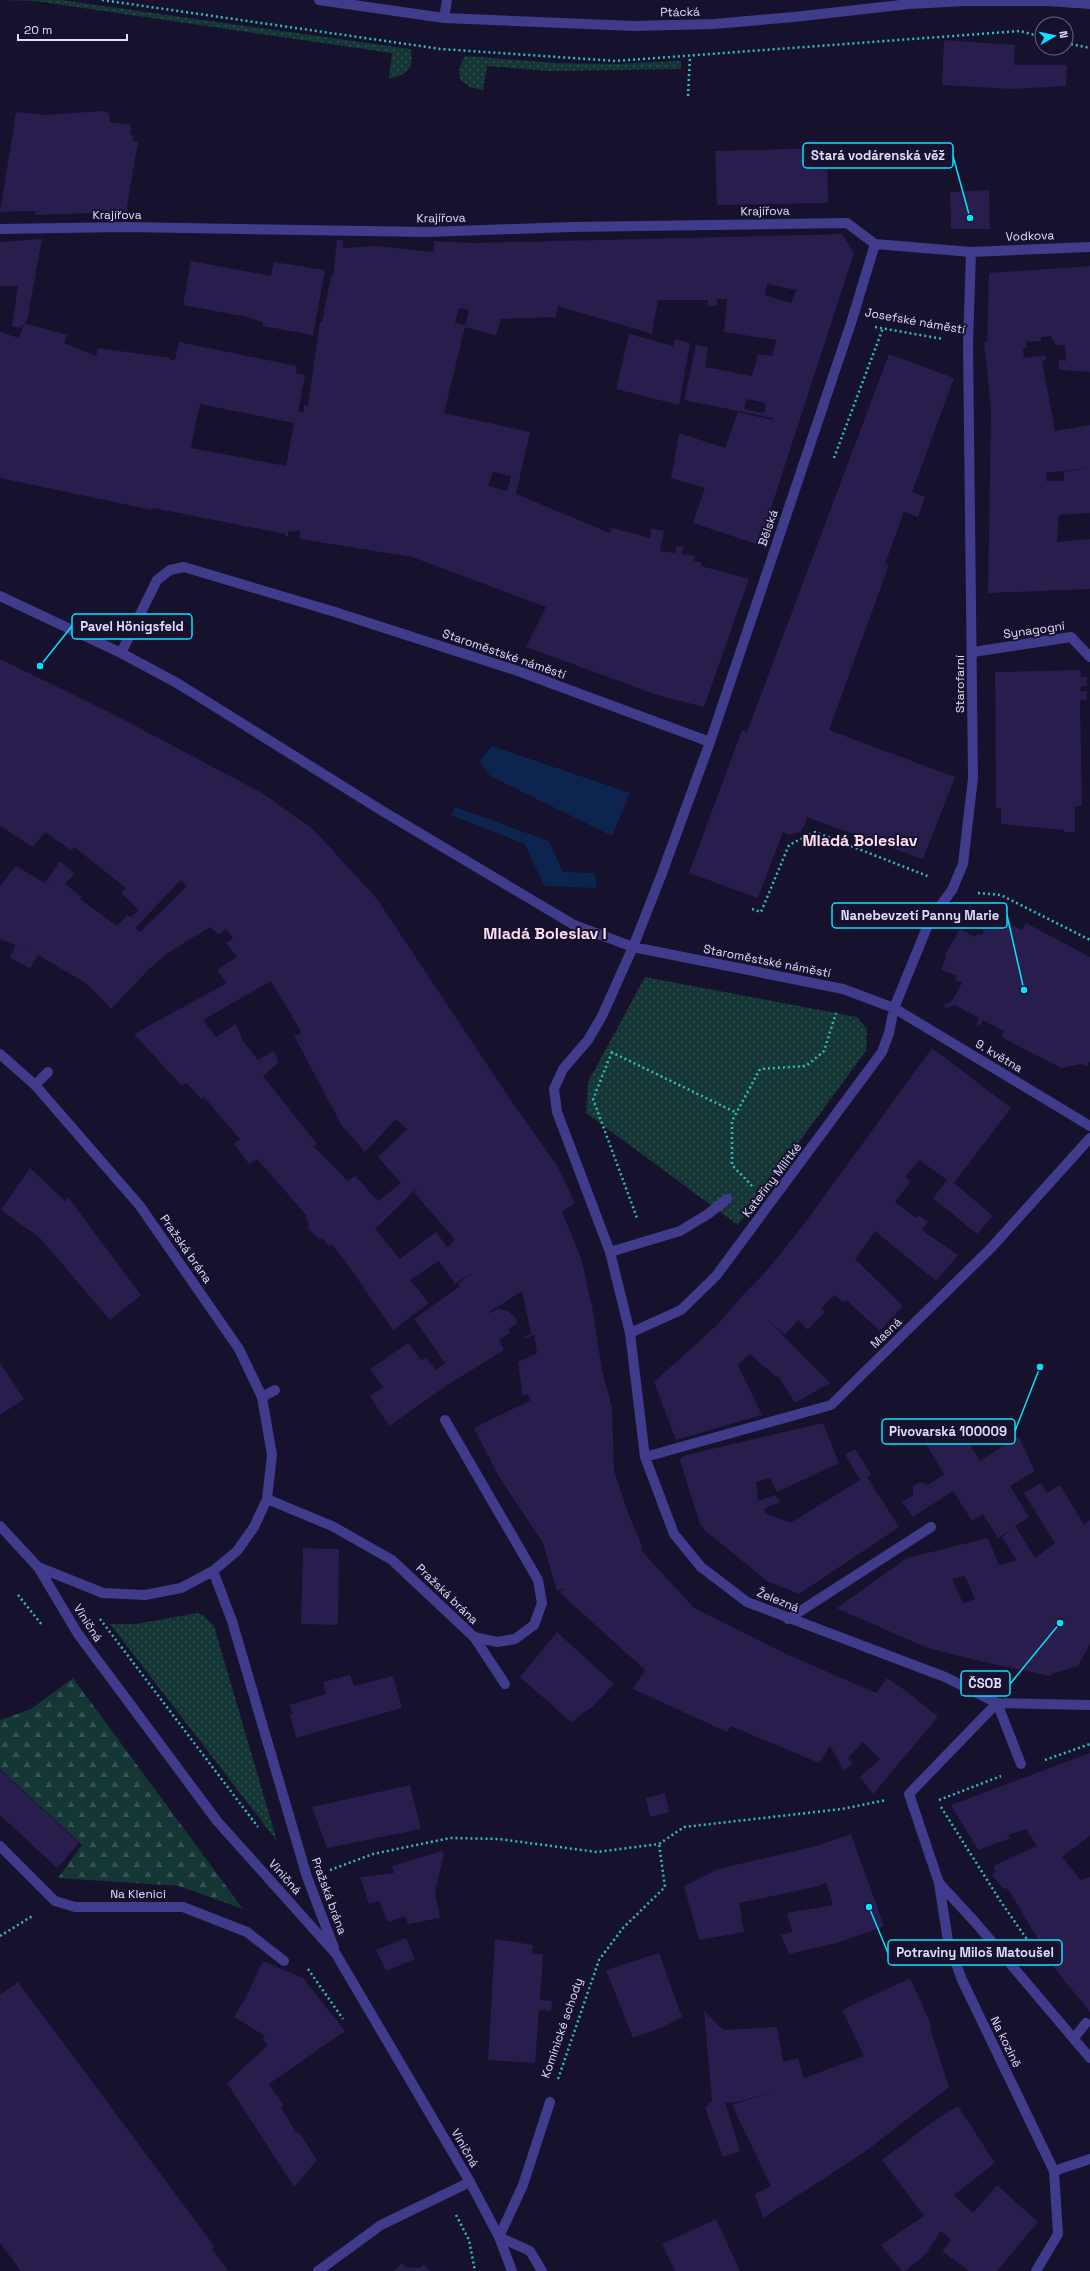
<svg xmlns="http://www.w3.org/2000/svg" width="1090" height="2271" viewBox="0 0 1090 2271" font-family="'Space Grotesk',sans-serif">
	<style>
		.grass { fill: url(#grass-dots) }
		.forest { fill: url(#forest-firs) }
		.water { fill: #0d244f }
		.building { fill: #281d4d; fill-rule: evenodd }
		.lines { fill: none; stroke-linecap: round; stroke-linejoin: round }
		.path { stroke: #30bfb9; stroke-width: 2.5; stroke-dasharray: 2 3; stroke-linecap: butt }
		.lane { stroke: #403c8b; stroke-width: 10 }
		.street { stroke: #403c8b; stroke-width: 10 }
		.labels { text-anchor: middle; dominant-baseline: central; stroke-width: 4; stroke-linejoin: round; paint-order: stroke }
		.street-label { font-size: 12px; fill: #e1dcff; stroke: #16112c }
		.district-label { font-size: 16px; font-weight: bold; fill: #ffdef2; stroke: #16112c }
		.leader { fill: none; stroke: #08e2ff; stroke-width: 1.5 }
		.callout-dot { fill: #08e2ff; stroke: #16112c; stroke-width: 1.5 }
		.callout { fill: #16112c; stroke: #08e2ff; stroke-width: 1.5 }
		.callout-label { font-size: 13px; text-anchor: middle; font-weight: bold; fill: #e1dcff }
	</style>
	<defs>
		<pattern id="grass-dots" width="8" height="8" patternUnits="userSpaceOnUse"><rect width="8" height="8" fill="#143635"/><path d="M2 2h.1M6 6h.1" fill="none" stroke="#365253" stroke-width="1.8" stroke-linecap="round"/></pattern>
		<pattern id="forest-firs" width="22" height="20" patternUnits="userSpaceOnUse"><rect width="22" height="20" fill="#143635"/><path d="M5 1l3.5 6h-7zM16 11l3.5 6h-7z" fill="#365253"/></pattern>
	</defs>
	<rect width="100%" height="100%" fill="#16112c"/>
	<path class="grass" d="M0 0H61L410 49C416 66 406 77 389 78L392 53 35 1Z
		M465 56 555 63 616 64 681 61V69L549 71 487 66 483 90 470 87 460 80 459 68Z
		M645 977 857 1017 867 1029 866 1051 738 1225 586 1113 588 1082Z
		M197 1613 204 1616 214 1626 277 1841 110 1624H136Z"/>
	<path class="forest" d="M73 1678 243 1909 179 1886 58 1878 82 1845 0 1769V1720L31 1709Z"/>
	<path class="water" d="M492 746 630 793 612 836 490 776 479 761Z
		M455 807 549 841 563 872 595 873 596 888 544 886 525 844 451 815Z"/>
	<path class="building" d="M944 40 1015 45 1014 65H1067L1066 86 1013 89 942 85Z
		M102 111 109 113 110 122 131 125 130 135H133V141L138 142 126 212 35 215V211L0 212 16 112 45 115Z
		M827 148 828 203 717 205 715 151Z
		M989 190 990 229H951L950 192Z
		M842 234 854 253 759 545 693 523 705 488 671 478 679 433 725 448 738 412 773 420V418L684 400 696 345 708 347 705 367 752 376 758 354 772 356 776 340 724 332 727 299H717V306H708V300H658L652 334 558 306 556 317 501 319 496 335 465 327 444 413 530 432 516 494 610 533 612 528 650 538 651 528 664 531 660 551 675 553 676 547H683L682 554 695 556 694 561 701 562V566L749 579 704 707 657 695 526 647 546 607 412 557 300 539V531L288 532V537L285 536 286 534 153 508 152 510 0 478V332L19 338 24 323 20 328 12 326 18 286H0V242L42 239 27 321 24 323 67 335 64 343 96 356 98 348 170 358V360H175L179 342 297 366 296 373 305 375 298 412H304V405H308L320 322H322L331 276H333L337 240H343V248L376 246 434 252V241L474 243ZM767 284 796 290 791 303 765 295ZM459 308 469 310 465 325 455 323ZM746 399 766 403 764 413 744 409ZM200 404 294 423 286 466 191 448ZM493 472 511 476 507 491 488 486Z
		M191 261 271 276 274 262 325 270 313 335 263 326V322L247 317 183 305Z
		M1090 266V372L1059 370V360L1066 361 1065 345H1056L1051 336 1041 337V341L1026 342 1027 348H1023L1024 358 1045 355 1047 360H1042L1055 431 1090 425V468L1046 473V481H1064V472L1090 468V513L1059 515 1057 542 1090 539V589L988 593 991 409 984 342H987L989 273Z
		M629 334 673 346 675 339 690 343 679 405 616 389Z
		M889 354 954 378 912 492 925 497 918 517 904 512 885 564 889 565 829 730 955 777 923 859 806 817V823L800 832 789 835 783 832 758 898 689 873 742 730 747 732Z
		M0 659 113 714 262 793 314 830 377 899 512 1102 558 1167 575 1203 562 1212 581 1258 592 1306 602 1370 612 1407 614 1471 628 1513 643 1548 641 1550 694 1608 789 1655 876 1693 887 1678 909 1693 938 1717 873 1794 860 1777 880 1759 863 1742 848 1758 853 1764 844 1770 830 1746 819 1763 731 1726 727 1732 633 1689 645 1670 559 1592 565 1588 557 1591 543 1543 499 1477 474 1428 531 1400 528 1394 523 1396 518 1362 537 1353 534 1335 525 1339 524 1337 531 1334 522 1291 485 1315 498 1309 508 1311 516 1318 517 1323 508 1329 510 1333 499 1340 504 1350 446 1386 389 1426 370 1396 383 1387 370 1369 408 1343 421 1360 426 1358 436 1370 445 1363 414 1319 460 1286 458 1284 474 1271 455 1284 439 1261 410 1280 429 1303 393 1330 343 1258 331 1244 329 1246 322 1238 320 1240 308 1229 309 1223 305 1218 307 1216 257 1159 249 1164 234 1144 240 1139 204 1097 201 1099 186 1083 182 1086 134 1034 227 983 217 970 237 957 226 943 233 938 226 929 219 935 210 927 168 953 148 970 111 1009 87 984 38 955 30 968 10 958 16 945 32 952 0 939V886L16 866 56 890 45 883 60 861 75 873 65 884 82 897 80 899 117 926 127 915 131 917 139 910 121 893 126 888 74 847 71 850 45 832 33 847 0 826ZM181 880 187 886 140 932 135 928ZM271 981 302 1033 294 1036 342 1126 365 1152 396 1119 407 1129 378 1157 401 1183 378 1201 355 1176 348 1181 313 1146 317 1144 263 1076 279 1062 274 1051 258 1060 243 1041 236 1024 216 1037 203 1020ZM418 1187 414 1193 455 1239 448 1248 436 1232 400 1259 375 1229Z
		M1081 670 1080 677H1087V686H1081L1080 691H1087V700H1080L1082 806H1075V831L1074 832H1064V830L1001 824V808H996L995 672Z
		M992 909 993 915 1022 930 1026 923 1090 957V1061L1087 1067 1081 1064 1061 1068 1001 1037 1004 1031 983 1020 979 1026 976 1024 979 1018 955 1005 945 1008 944 1004 951 1002 962 983 955 980 957 976 941 970 947 955H945L960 929 975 937 977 934 982 935 989 918 988 910Z
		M932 1048 1011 1108 954 1183 993 1216 977 1234 933 1198 947 1180 919 1160 905 1177 911 1181 895 1202 916 1218 920 1216 928 1222 922 1230 958 1255 936 1281 875 1231 855 1259 903 1306 880 1331 846 1300 844 1303 834 1295 821 1309 825 1312 808 1330 798 1320 785 1335 767 1319 830 1383 795 1403 778 1376 776 1377 750 1354 738 1365 762 1415 676 1440 654 1382 717 1325 743 1295 764 1274 804 1224Z
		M30 1168 65 1201 68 1197 141 1295 110 1320 40 1238 1 1210Z
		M0 1363 24 1399 0 1415Z
		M954 1418 980 1461 1018 1436 1035 1471 1010 1486 1029 1517 1015 1526 1035 1558 1055 1543 1024 1493 1041 1483 1047 1493 1060 1485 1084 1525 1090 1520V1644L1078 1666 1051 1674 1050 1676 984 1662 928 1648 838 1609 837 1608 907 1558 988 1538 999 1565 1017 1561 1002 1537 1012 1529 998 1538 983 1514 972 1521 953 1491 913 1517 902 1502 913 1495V1486L921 1482 928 1485 944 1474 922 1438ZM965 1576 975 1599 963 1603 952 1579Z
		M823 1423 839 1463 777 1492 770 1478 756 1482 758 1501 775 1495 780 1502 764 1509 765 1513 790 1523 860 1480 845 1454 855 1449 871 1474 867 1477 899 1527 799 1594 767 1581 703 1529V1526L701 1527 680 1461 682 1457 686 1455Z
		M303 1548 339 1549 338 1625 301 1624Z
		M557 1632 614 1684 592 1707 571 1722 520 1677Z
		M350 1675 354 1686 393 1676 402 1708 296 1738 290 1714H293L289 1705 326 1694 323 1682Z
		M1090 1753V1836L1062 1857 1081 1880 1090 1877V2012L1035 1944 1038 1939 1008 1889 1002 1888 992 1874 996 1872 993 1866 1037 1846 1026 1829 1008 1835 1011 1838 978 1850 951 1805Z
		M0 1770 79 1843 57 1868 0 1815Z
		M410 1785 421 1829 327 1848 312 1807Z
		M665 1793 669 1812 650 1817 646 1798Z
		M851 1834 884 1926 840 1942 789 1954 781 1935 792 1932 787 1913 833 1905 826 1882 820 1886 739 1903 744 1932 699 1940 684 1886 718 1869 816 1846Z
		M442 1851 444 1854 435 1892 440 1918 408 1924 405 1916 388 1922 379 1901 369 1904 360 1877 394 1873 392 1866Z
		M406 1938 415 1959 386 1971 376 1950Z
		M495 1939 533 1945 532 1954H543L540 2000 552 2001 551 2011 539 2010 535 2063 488 2060Z
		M659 1953 682 2017 663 2027 633 2038 606 1970Z
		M263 1961 303 1978 345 2031 269 2084 283 2105 281 2107 296 2133 299 2132 317 2160 294 2187 227 2083 268 2045 263 2040 265 2036 234 2017 246 1997Z
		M910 1978 932 2027 930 2028 949 2087 866 2151 763 2218 755 2194 771 2186 732 2105 775 2091 734 2103 725 2102 740 2151 723 2157 705 2108 712 2101 704 2011 723 2030 777 2027 783 2062 798 2058 804 2078 864 2056 842 2010Z
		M18 1982 215 2247 212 2249 229 2271H21L0 2243V1995Z
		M958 2106 995 2163 954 2195 973 2213 997 2185 1038 2222 997 2271H969L942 2251 951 2240 941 2231 926 2254 905 2271H902L881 2245 924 2216 882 2160 935 2120Z
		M716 2219 740 2271H675L662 2244Z
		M402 2263 405 2267 420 2268 424 2264 430 2271H393Z"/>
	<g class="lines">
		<path class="path" d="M102 0 441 49 616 61 1020 31 1042 37
			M1066 43 1090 48
			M688 96 690 56
			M875 327 943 339
			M834 458 883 328
			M978 893 1001 895 1090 940
			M752 909 761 912 789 845 815 832 930 877
			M611 1052 737 1113
			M612 1052 593 1099 637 1218
			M752 1186 732 1165V1121L760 1069 806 1066 824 1051 836 1013
			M18 1595 42 1625
			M100 1619 258 1827
			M1045 1760 1090 1744
			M939 1800 1001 1776
			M941 1807 1001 1902 1040 1958
			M330 1870 373 1854 450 1838 499 1839 597 1852 659 1844 684 1827 842 1809 886 1800
			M0 1936 34 1915
			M308 1969 343 2019
			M558 2079 599 1960 623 1928 665 1887 659 1844
			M456 2215 469 2240 475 2271"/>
		<path class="lane" d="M973 652 1071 637 1090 657
			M35 1085 48 1072
			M610 1252 680 1231 708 1214 727 1199
			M262 1397 275 1390
			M788 1619 931 1527
			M474 1637 505 1684
			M997 1703 1021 1764
			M1074 2038 1086 2023
			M499 2237 530 2251 542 2271
			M318 2271 381 2225 470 2182
			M1036 2271 1058 2234 1054 2171"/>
		<path class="street" d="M319 0 444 18 634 26 714 24 794 17 909 4 967 1H1048L1090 4
			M444 18 447 0
			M0 229 125 227 427 232 571 227 847 223 875 244
			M971 252 1090 247
			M0 596 121 653 177 683 384 812 574 925 633 947 843 989 894 1008 1090 1126
			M121 653 157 580 170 570 184 567 335 612 518 671 710 742
			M0 1054 35 1085 140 1206 239 1349 262 1397 272 1455 267 1499 254 1527 237 1551 213 1571 181 1588 145 1595 103 1593 38 1567
			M630 1333 681 1310 716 1276 882 1052 889 1033 894 1008 930 920 952 890 963 864 973 778 968 344 971 252 875 244 851 323 710 742 661 876 633 947 602 1016 588 1040 563 1069 554 1089 557 1112 610 1252 630 1333 645 1457 674 1534 701 1567 747 1602 945 1677 997 1703 1090 1705
			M645 1457 831 1405 992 1247 1090 1138
			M267 1499 332 1526 392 1560 474 1637 497 1642 515 1639 534 1625 542 1603 538 1580 445 1420
			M0 1526 38 1567 78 1634 217 1821 336 1954 470 2182 499 2237 512 2271
			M213 1571 232 1621 307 1877 334 1948
			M997 1703 909 1794 939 1883 948 1941 962 1980 1054 2171 1090 2159
			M0 1846 55 1901 75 1907H183L247 1932 284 1961
			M939 1883 975 1922 1090 2058
			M499 2237 523 2185 550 2102"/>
	</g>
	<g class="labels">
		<g class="street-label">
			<text transform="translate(680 12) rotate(-1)">Ptácká</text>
			<text transform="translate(765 211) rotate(-1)">Krajířova</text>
			<text x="117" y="215">Krajířova</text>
			<text transform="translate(441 218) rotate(-1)">Krajířova</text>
			<text transform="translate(1030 236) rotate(-2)">Vodkova</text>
			<text transform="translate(915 321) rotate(10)">Josefské náměstí</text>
			<text transform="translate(768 528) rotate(-71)">Bělská</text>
			<text transform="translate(1034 630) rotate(-8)">Synagogní</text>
			<text transform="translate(504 654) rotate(19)">Staroměstské náměstí</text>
			<text transform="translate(960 684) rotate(-90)">Starofarní</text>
			<text transform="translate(767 961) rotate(11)">Staroměstské náměstí</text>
			<text transform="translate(999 1056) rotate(31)">9. května</text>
			<text transform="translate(772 1180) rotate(-53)">Kateřiny Militké</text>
			<text transform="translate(186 1249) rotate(55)">Pražská brána</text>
			<text transform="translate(886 1333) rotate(-44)">Masná</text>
			<text transform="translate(447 1594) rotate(44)">Pražská brána</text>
			<text transform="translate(778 1600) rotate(22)">Železná</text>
			<text transform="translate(88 1623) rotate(57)">Viničná</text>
			<text transform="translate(285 1877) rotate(48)">Viničná</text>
			<text x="138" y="1894">Na Klenici</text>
			<text transform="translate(329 1896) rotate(70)">Pražská brána</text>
			<text transform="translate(562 2028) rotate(-71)">Kominické schody</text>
			<text transform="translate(1006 2042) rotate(64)">Na kozině</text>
			<text transform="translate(465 2148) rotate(60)">Viničná</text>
		</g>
		<g class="district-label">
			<text x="860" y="840">Mladá Boleslav</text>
			<text x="545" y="933">Mladá Boleslav I</text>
		</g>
	</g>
	<path class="leader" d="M970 218L953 156M40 666L72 626M1024 990L1007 915M1040 1367L1015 1431M1060 1623L1010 1684M869 1907L888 1953"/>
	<g class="callout-dot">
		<circle cx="970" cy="218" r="4"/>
		<circle cx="40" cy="666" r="4"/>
		<circle cx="1024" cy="990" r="4"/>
		<circle cx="1040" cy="1367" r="4"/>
		<circle cx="1060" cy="1623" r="4"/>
		<circle cx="869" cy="1907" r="4"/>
	</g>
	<g class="callout">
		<rect x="803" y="143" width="150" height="25" rx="4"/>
		<rect x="72" y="614" width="120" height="25" rx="4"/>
		<rect x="832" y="903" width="175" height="25" rx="4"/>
		<rect x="882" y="1419" width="133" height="25" rx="4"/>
		<rect x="961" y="1671" width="49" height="25" rx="4"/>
		<rect x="888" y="1940" width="174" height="25" rx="4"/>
	</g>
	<g class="callout-label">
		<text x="878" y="160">Stará vodárenská věž</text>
		<text x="132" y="631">Pavel Hönigsfeld</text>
		<text x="920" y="920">Nanebevzetí Panny Marie</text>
		<text x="948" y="1436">Pivovarská 100009</text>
		<text x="985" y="1688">ČSOB</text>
		<text x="975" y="1957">Potraviny Miloš Matoušel</text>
	</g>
	<g transform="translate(1054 36) rotate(81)"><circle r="19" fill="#16112c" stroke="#676280"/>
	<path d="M0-3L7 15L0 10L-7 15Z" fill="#08e2ff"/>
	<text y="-6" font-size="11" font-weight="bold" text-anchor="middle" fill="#e1dcff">N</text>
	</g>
	<path d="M18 34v6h109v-6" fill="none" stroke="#e1dcff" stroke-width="2"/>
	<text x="24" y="34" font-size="12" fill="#e1dcff" stroke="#16112c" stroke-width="3" paint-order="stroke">20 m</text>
</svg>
